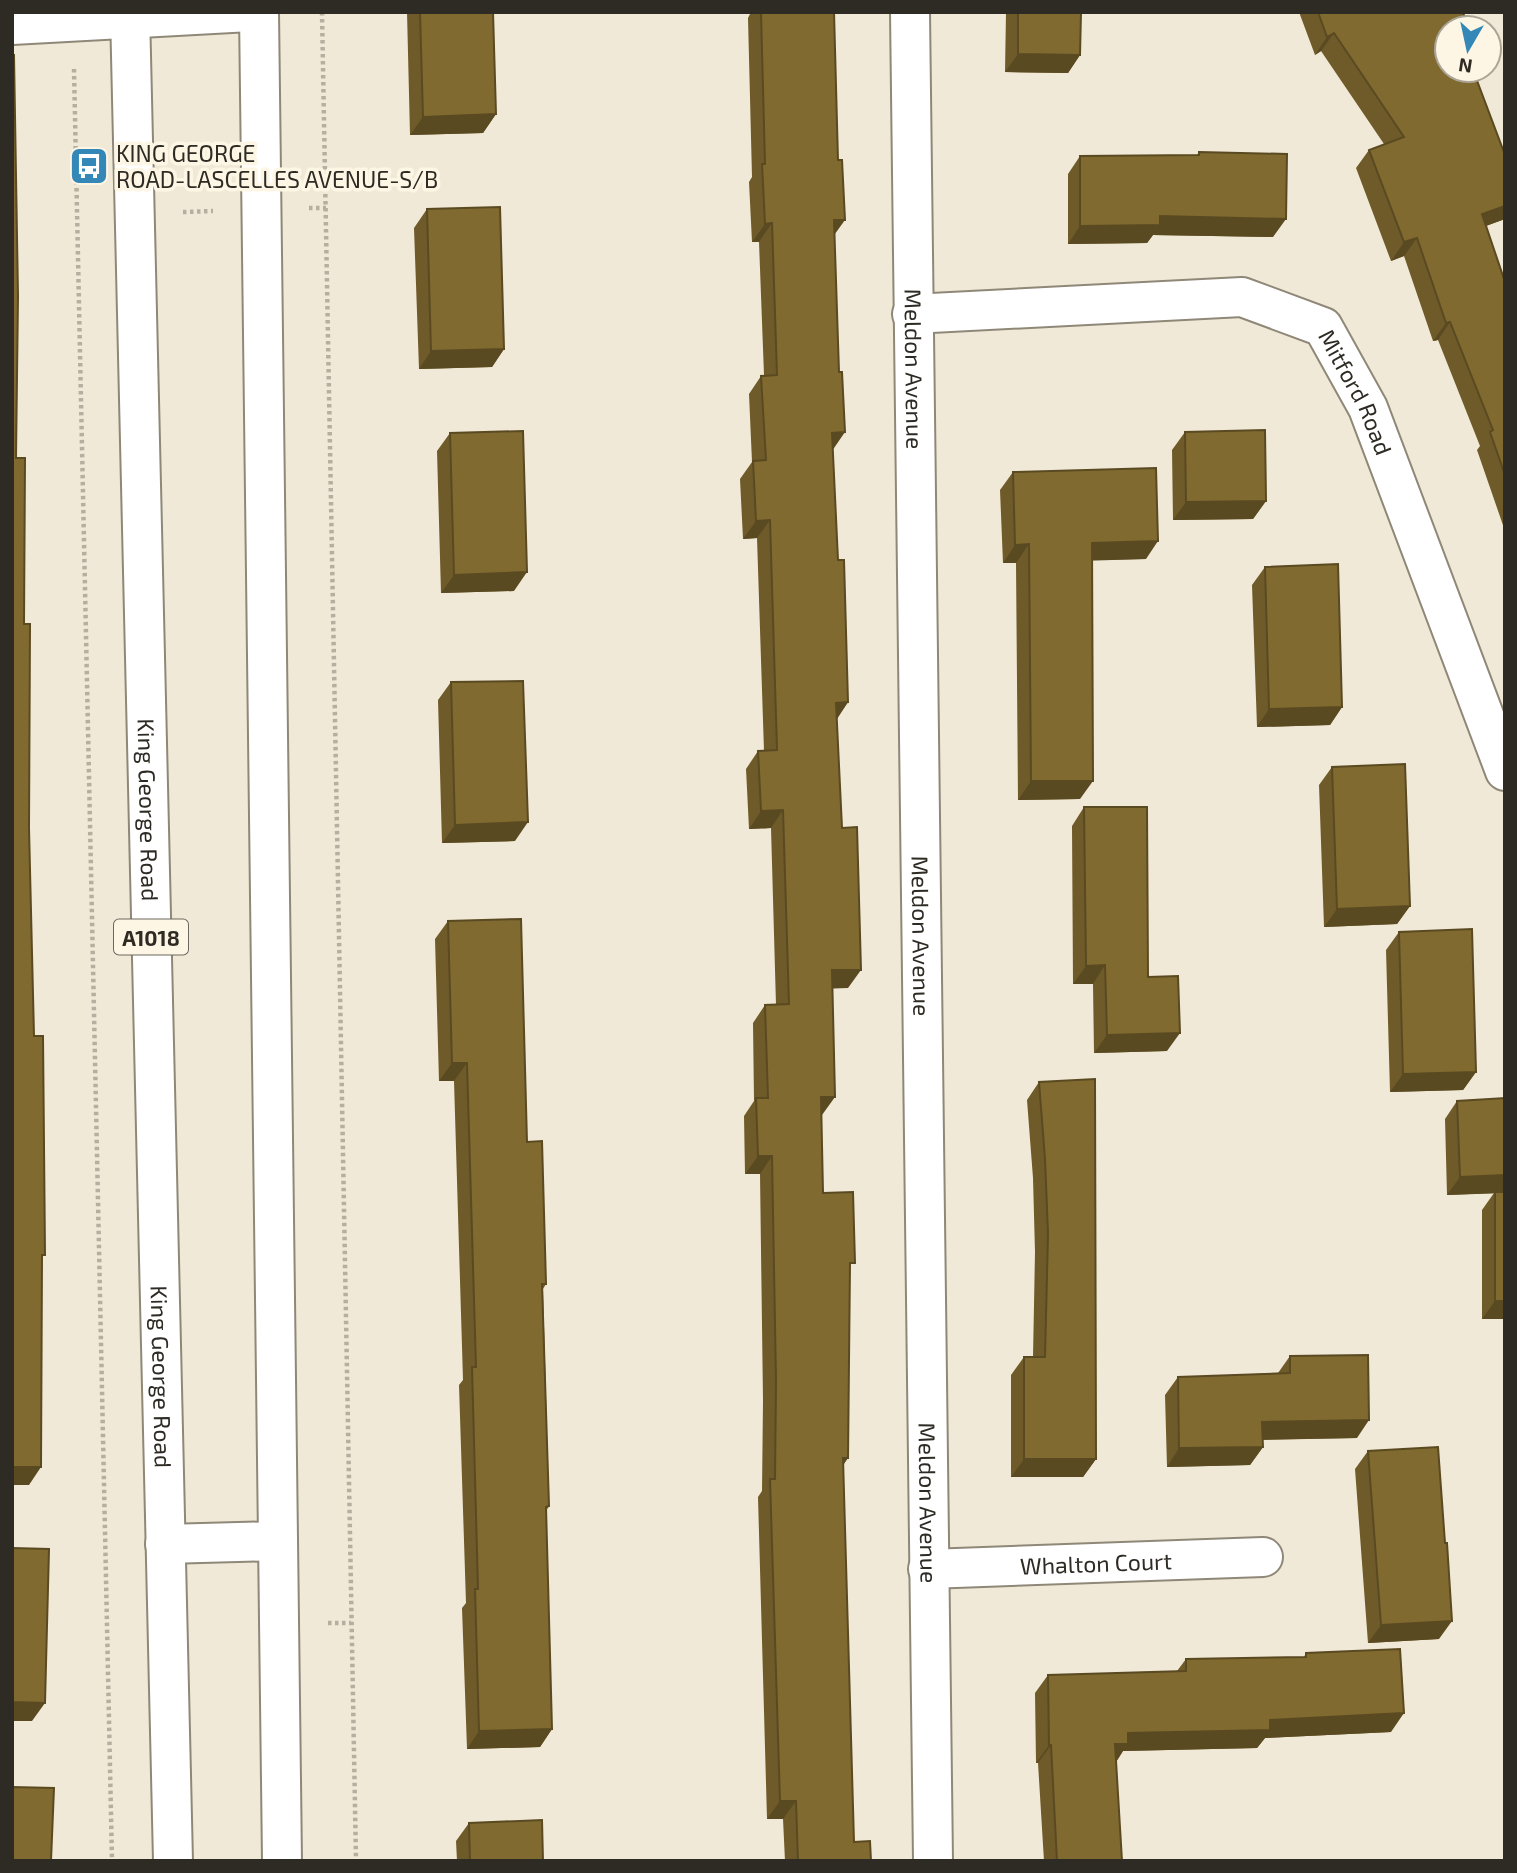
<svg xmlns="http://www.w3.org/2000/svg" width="1517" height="1873" viewBox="0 0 1517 1873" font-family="'Exo 2',sans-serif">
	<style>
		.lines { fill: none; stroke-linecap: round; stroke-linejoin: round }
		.minor-casing { stroke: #8f8878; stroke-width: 42 }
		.major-casing { stroke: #8f8878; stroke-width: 42 }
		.path { stroke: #b6afa1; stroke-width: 4.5; stroke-dasharray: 3.5 3.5; stroke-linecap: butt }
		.minor { stroke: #fff; stroke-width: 38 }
		.major { stroke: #fff; stroke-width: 38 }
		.wall { fill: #6f5b29 }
		.shaded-wall { fill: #5a4a22 }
		.building { fill: #816a30; stroke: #5a4a22; stroke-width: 2 }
		.labels { text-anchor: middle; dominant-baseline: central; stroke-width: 7; stroke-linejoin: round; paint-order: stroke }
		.shield { fill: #fef6e5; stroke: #6c685e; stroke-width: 2 }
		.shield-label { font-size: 21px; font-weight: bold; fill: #2e2b24 }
		.poi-label { font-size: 23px; fill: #2e2b24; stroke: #fef6e5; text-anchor: start }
		.street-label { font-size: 23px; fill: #2e2b24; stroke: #fef6e5 }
	</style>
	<rect width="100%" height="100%" fill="#f1e9d7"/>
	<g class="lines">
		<g class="minor-casing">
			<g id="minor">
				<path id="s1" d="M910 12 933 1861"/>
				<path d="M12 25 250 12"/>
				<path id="s2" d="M912 314 1242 297 1323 327 1368 408 1505 771"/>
				<path d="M165 1544 278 1541"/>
				<path id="s3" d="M928 1569 1263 1557"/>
			</g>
		</g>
		<g class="major-casing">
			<g id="major">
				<path id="s4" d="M130 12 173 1861"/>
				<path d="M259 12 282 1861"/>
			</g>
		</g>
		<path class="path" d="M322 12 356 1861
			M74 69 112 1861
			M309 208H326
			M183 212 213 211
			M328 1623H351"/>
		<use href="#minor" class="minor"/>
		<use href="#major" class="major"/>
	</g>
	<path class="wall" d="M407 12H493L496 114 483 133 410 135Z
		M751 12H834L835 234 833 449 838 560 848 702 837 719 848 988H832L821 1115 823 1193 850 1271 843 1466 854 1842 871 1861H785L783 1819H767L758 1497 762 1491 763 1401 760 1174H745L744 1116 754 1101 753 1023 765 1005H776L771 828 749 829 746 769 758 751H764L757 538 743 539 740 479 752 462 749 394 761 376 764 375 759 242H752L749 182 752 177 748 18Z
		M1006 12H1081L1080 55 1068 73 1005 72Z
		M1299 12H1462L1447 28 1505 155V219L1486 226 1505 282V531L1477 450 1480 446 1438 340 1433 341 1404 256 1391 261 1356 168 1369 150 1384 144 1321 51 1315 55Z
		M1199 152 1273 237 1153 235 1147 243 1068 244V174L1080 156 1197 155Z
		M427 209 504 349 492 367 419 369 414 228Z
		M1185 432 1266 501 1253 519 1173 520 1172 450Z
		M450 433 514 591 441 593 437 451Z
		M1013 472 1146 559 1092 560 1080 799 1018 800 1016 563H1003L1000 490Z
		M1265 567 1342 707 1330 725 1257 727 1252 585Z
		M451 682 515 841 442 843 438 700Z
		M1332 767 1410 906 1397 924 1324 927 1319 785Z
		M1084 807 1148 977 1167 1051 1094 1053 1093 984H1073L1072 826Z
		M448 921 527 1142 546 1284 543 1289 549 1506 546 1511 552 1729 540 1747 467 1749 462 1608 466 1603 459 1385 463 1380 454 1081H439L435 939Z
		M1399 932 1476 1072 1463 1090 1390 1092 1386 950Z
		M1039 1082 1096 1459 1083 1477H1011V1375L1024 1357H1033L1035 1252 1033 1178 1027 1100Z
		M1505 1098V1319H1482V1210L1494 1193 1447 1195 1445 1119 1457 1101Z
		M1290 1356 1357 1438 1262 1440 1263 1447 1250 1465 1167 1467 1165 1395 1178 1377 1278 1373Z
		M1368 1451 1439 1639 1368 1643 1355 1469Z
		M1306 1653 1391 1732 1265 1738 1257 1748 1123 1751 1116 1762 1122 1861H1044L1038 1763H1036L1035 1693 1048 1675 1177 1671 1186 1659 1304 1657Z
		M469 1823 543 1861H457L456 1841Z"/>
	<path class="shaded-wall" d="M1334 33 1321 51 1315 55 1327 37Z
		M1018 54 1080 55 1068 73 1005 72Z
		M496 114 483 133 410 135 423 117Z
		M1505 206V219L1469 232 1482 214Z
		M1160 216 1286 219 1273 237 1153 235 1147 243 1068 244 1080 226Z
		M834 220H845L832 238Z
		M772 223 759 242H752L765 224Z
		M1417 238 1404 256 1391 261 1404 242Z
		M1450 322 1438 340 1433 341 1446 323Z
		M504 349 492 367 419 369 431 351Z
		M845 432 832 451V433Z
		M1266 501 1253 519 1173 520 1186 502Z
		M770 520 757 538 743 539 756 521Z
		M1158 541 1146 559 1079 561 1092 543Z
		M1029 544 1016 563H1003L1015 545Z
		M527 572 514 591 441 593 454 575Z
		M848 702 836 720V703Z
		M1342 707 1330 725 1257 727 1269 709Z
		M1031 781H1093L1080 799 1018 800Z
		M783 810 771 828 749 829 761 811Z
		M528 822 515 841 442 843 455 825Z
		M1410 906 1397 924 1324 927 1337 909Z
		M1105 965 1093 984H1073L1086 966Z
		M832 970H861L848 988 819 989Z
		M1180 1033 1167 1051 1094 1053 1107 1035Z
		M452 1063H467L454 1081H439Z
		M1476 1072 1463 1090 1390 1092 1403 1074Z
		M821 1097H835L822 1115Z
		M758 1156H772L760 1174H745Z
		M1505 1175V1193L1447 1195 1460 1177Z
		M1495 1301H1505V1319H1482Z
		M1369 1420 1357 1438 1249 1440 1262 1422Z
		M1263 1447 1250 1465 1167 1467 1179 1448Z
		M843 1458H848L836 1476Z
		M1024 1459H1096L1083 1477H1011Z
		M12 1467H41L29 1485H12Z
		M1452 1621 1439 1639 1368 1643 1381 1625Z
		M12 1702 45 1703 32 1721H12Z
		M1404 1713 1391 1732 1265 1738 1257 1748 1123 1751 1116 1762 1115 1744 1128 1733 1270 1720Z
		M552 1729 540 1747 467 1749 479 1731Z
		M1049 1745H1051L1038 1763H1036Z
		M780 1801H796L783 1819H767Z"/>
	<path class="building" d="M420 12H493L496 114 423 117Z
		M761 12H834L838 160H842L845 220H834L839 372H842L845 432 832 433 838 560H844L848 702 836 703 842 828 857 827 861 970H832L835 1097H821L823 1193 853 1192 855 1263H850L848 1458H843L854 1842 870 1841 871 1861H798L796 1801H780L770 1479H775L776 1382 772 1156H758L756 1098H768L765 1005 789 1004 783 810 761 811 758 751 777 750 770 520 756 521 753 461 766 460 761 376 777 375 772 223 765 224 762 164H765Z
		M1018 12H1081L1080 55 1018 54Z
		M1318 12H1462L1472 28H1447V70H1473L1505 155V206L1482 214 1505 282V475L1490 432 1493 430 1450 322 1446 323 1417 238 1404 242 1369 150 1404 137 1334 33 1327 37Z
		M12 55H14L18 296 16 458H25L24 624H30L29 828 34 1036H43L45 1255H42L41 1467H12Z
		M1199 152 1287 154 1286 219 1160 216V225L1080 226V156L1199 155Z
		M500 207 504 349 431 351 427 209Z
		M1265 430 1266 501 1186 502 1185 432Z
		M523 431 527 572 454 575 450 433Z
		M1156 468 1158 541 1092 543 1093 781H1031L1029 544 1015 545 1013 472Z
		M1338 564 1342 707 1269 709 1265 567Z
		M523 681 528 822 455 825 451 682Z
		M1405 764 1410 906 1337 909 1332 767Z
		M1084 807H1147L1148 977 1178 976 1180 1033 1107 1035 1105 965 1086 966Z
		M521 919 527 1142 542 1141 546 1284H542L549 1506 546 1507 552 1729 479 1731 475 1589H478L472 1367H476L467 1063H452L448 921Z
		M1472 929 1476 1072 1403 1074 1399 932Z
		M1095 1079 1096 1459H1024V1357H1045L1048 1234 1045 1159 1039 1082Z
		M1505 1098V1175L1460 1177 1457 1101Z
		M1495 1192H1505V1301H1495Z
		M1368 1355 1369 1420 1262 1422 1263 1447 1179 1448 1178 1377 1290 1373V1356Z
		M1438 1447 1445 1543H1447L1452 1621 1381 1625 1368 1451Z
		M12 1548 49 1549 45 1703 12 1702Z
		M1400 1649 1404 1713 1270 1720V1730L1128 1733V1744H1115L1122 1861H1057L1051 1745H1049L1048 1675 1186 1671V1659L1306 1657V1653Z
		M12 1787 54 1788 51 1861H12Z
		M542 1820 543 1861H470L469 1823Z"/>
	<defs>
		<g id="bus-square" transform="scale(2.0125)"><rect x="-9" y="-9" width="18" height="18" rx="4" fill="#3388b7" stroke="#fef6e5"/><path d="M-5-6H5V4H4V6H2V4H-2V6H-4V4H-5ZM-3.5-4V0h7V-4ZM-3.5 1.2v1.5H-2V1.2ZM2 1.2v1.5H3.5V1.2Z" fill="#fff"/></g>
	</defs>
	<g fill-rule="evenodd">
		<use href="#bus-square" x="89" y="166"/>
	</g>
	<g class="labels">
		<rect class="shield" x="114" y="919.5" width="74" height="35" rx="5"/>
		<g class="shield-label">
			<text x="151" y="937">A1018</text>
		</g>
		<g class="poi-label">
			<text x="116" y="153">KING GEORGE<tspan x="116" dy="26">ROAD-LASCELLES AVENUE-S/B</tspan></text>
		</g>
		<g class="street-label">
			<text stroke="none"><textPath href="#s1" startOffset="357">Meldon Avenue</textPath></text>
			<text stroke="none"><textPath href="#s2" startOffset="490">Mitford Road</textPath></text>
			<text stroke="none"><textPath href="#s4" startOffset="798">King George Road</textPath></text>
			<text stroke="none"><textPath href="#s1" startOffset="924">Meldon Avenue</textPath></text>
			<text stroke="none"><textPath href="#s4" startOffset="1365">King George Road</textPath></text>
			<text stroke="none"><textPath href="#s1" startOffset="1491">Meldon Avenue</textPath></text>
			<text stroke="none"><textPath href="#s3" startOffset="168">Whalton Court</textPath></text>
		</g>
	</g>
	<rect width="1517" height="1873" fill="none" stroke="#2e2b24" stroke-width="28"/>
	<g transform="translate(1468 49) rotate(189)"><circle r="33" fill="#fef6e5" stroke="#aba598" stroke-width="2"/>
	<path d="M0-5L12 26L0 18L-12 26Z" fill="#3388b7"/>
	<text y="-10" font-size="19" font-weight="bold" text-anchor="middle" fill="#2e2b24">N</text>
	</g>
</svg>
